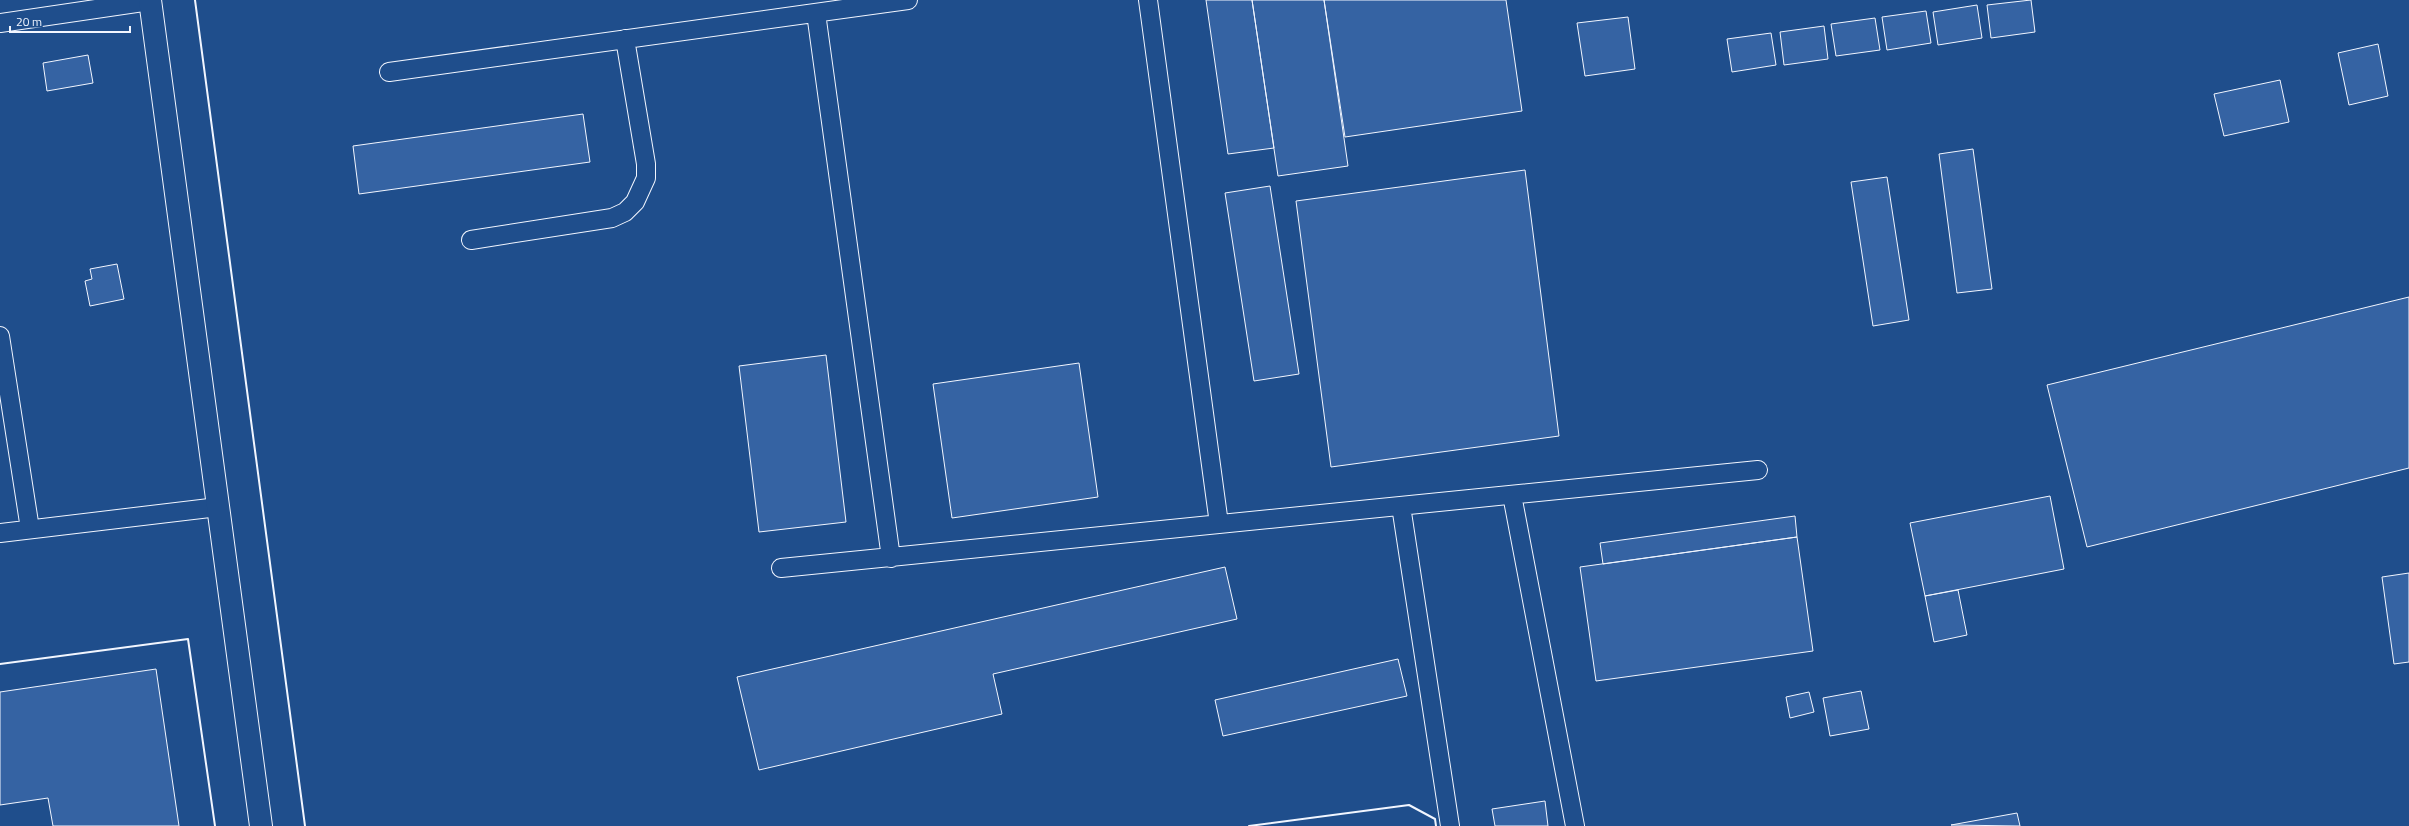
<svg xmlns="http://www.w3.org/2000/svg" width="2409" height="826" viewBox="0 0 2409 826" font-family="'Titillium Web',sans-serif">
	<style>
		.building { fill: #3563a3; stroke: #f2f6ff }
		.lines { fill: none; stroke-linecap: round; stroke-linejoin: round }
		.service-casing { stroke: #f2f6ff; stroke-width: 20 }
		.minor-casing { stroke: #f2f6ff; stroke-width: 24 }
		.service { stroke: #1f4e8c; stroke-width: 18 }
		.minor { stroke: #1f4e8c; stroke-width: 22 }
		.wall { stroke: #f2f6ff; stroke-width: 2 }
	</style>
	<rect width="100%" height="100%" fill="#1f4e8c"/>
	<path class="building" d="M1206 0H1252L1274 148 1228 154Z
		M1252 0H1324L1348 166 1278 176Z
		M1324 0H1506L1522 111 1345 137Z
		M2031 0 2035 32 1991 38 1987 5Z
		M1977 5 1982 38 1938 45 1933 12Z
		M1926 11 1931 43 1887 50 1882 17Z
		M1628 17 1635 69 1585 76 1577 23Z
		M1875 18 1880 50 1836 56 1831 24Z
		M1824 26 1828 59 1784 65 1780 32Z
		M1771 33 1776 65 1732 72 1727 39Z
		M2378 44 2388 96 2349 105 2338 53Z
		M88 55 93 83 47 91 43 63Z
		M2280 80 2289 122 2224 136 2214 94Z
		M583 114 590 162 359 194 353 146Z
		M1973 149 1992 289 1957 293 1939 154Z
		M1525 170 1559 436 1331 467 1296 201Z
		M1887 177 1909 320 1873 326 1851 182Z
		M1270 186 1299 374 1254 381 1225 193Z
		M117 264 124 299 90 306 85 281 92 279 90 269Z
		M2409 297V468L2087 547 2047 385Z
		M826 355 846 522 759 532 739 366Z
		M1079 363 1098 497 952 518 933 384Z
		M2050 496 2064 569 1925 596 1910 523Z
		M1795 516 1797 537 1603 564 1600 543Z
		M1797 537 1813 651 1596 681 1580 567Z
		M1225 567 1237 619 993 674 1002 714 759 770 737 677Z
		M2409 573V662L2394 664 2382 577Z
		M1958 590 1967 635 1934 642 1925 596Z
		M1398 659 1407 696 1223 736 1215 700Z
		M156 669 179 826H53L48 798 0 805V692Z
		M1861 691 1869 729 1830 736 1823 698Z
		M1809 692 1814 712 1790 718 1786 697Z
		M1545 801 1548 826H1495L1492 809Z
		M2017 813 2020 826 1951 825Z"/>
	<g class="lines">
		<g class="service-casing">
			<path id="service" d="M1148 0 1219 524
				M816 13 891 558
				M0 23 150 1
				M389 72 908 0
				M471 240 612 218 625 212 635 202 646 178V164L625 39
				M0 336 30 529
				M1512 495 1575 826
				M1401 506 1450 826
				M0 533 218 507
				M781 568 1758 470"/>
		</g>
		<g class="minor-casing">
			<path id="minor" d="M150 0 261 826"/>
		</g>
		<use href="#service" class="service"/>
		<use href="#minor" class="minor"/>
		<path class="wall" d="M195 0 305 826
			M0 664 188 639 215 826
			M1249 826 1409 805 1435 819 1436 826"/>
	</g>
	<path d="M10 26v6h120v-6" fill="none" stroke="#f2f6ff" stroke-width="2"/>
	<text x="16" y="26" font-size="12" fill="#f2f6ff" stroke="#1f4e8c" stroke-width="3" paint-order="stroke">20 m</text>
</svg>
